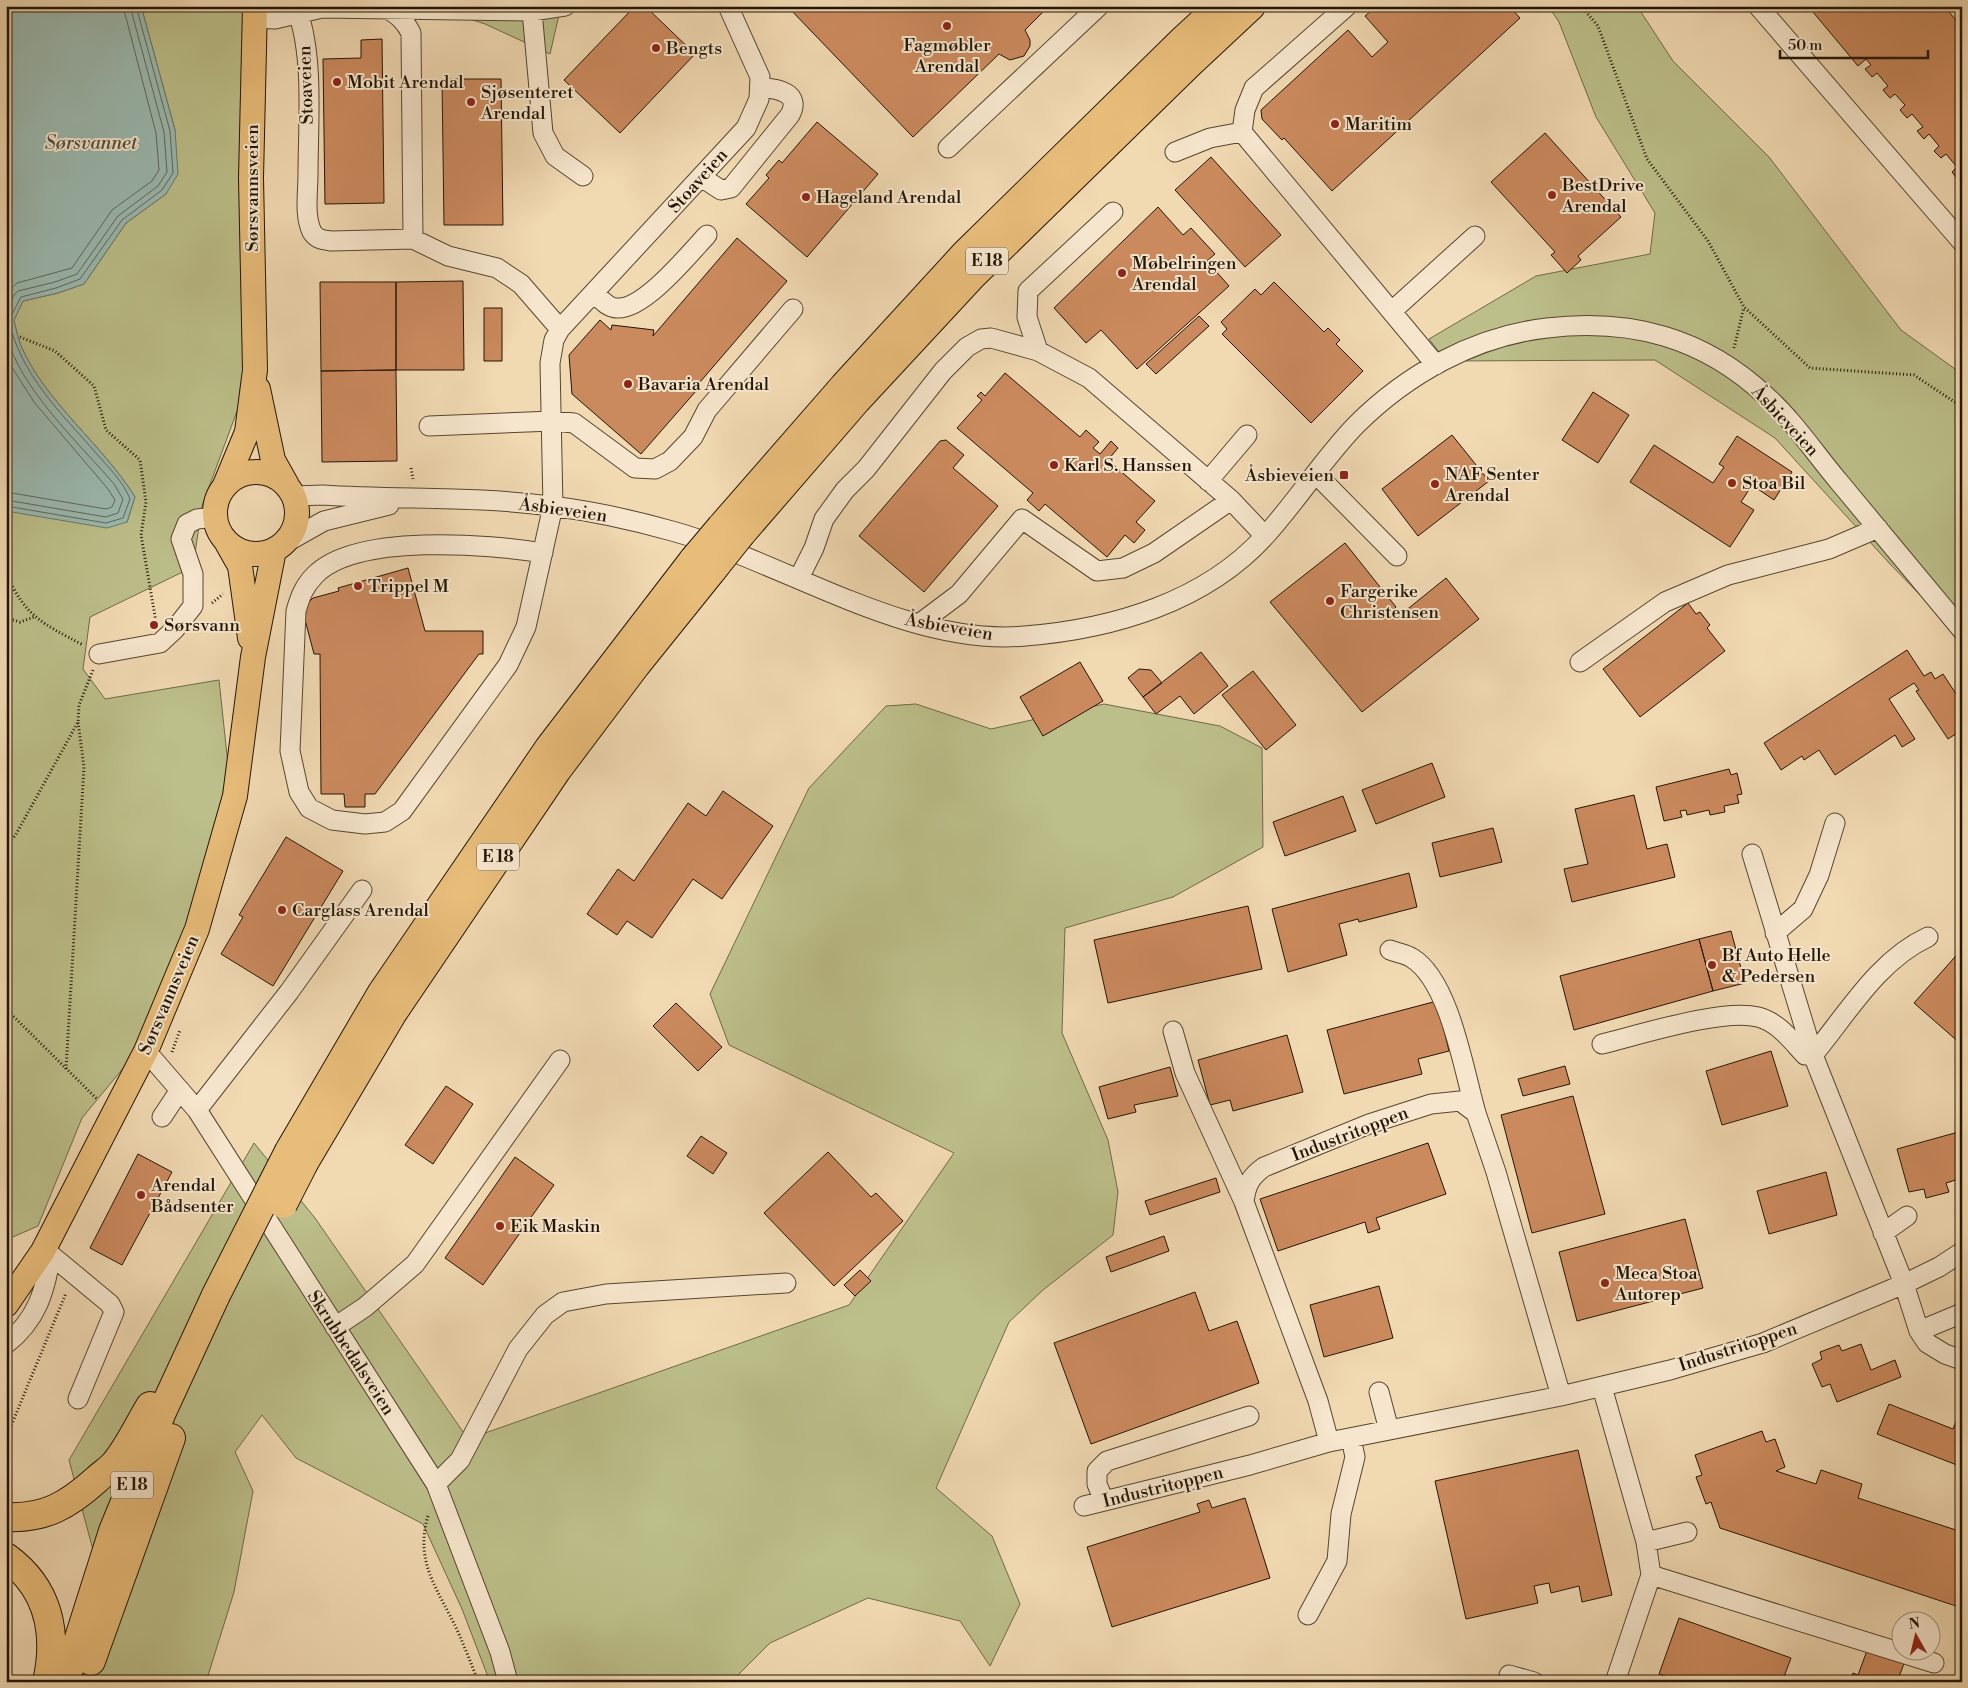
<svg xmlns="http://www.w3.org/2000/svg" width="1968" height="1688" viewBox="0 0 1968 1688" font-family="'Libre Bodoni',serif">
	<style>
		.green { fill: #bcbf8a; stroke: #6f6a48 }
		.water { fill: #9bbab1; stroke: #6b786c }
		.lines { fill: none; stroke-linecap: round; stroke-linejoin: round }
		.shore { stroke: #5e685b; stroke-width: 1 }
		.building { fill: #cb8a5e; stroke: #221505 }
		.minor-casing { stroke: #564630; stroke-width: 21 }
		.major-casing { stroke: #221505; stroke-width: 26 }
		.highway-casing { stroke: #221505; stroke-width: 30 }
		.path { stroke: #221505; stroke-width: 3; stroke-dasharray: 1 2.5; stroke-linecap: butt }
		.minor { stroke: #f6e6cd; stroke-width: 19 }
		.major { stroke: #e8bc79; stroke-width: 24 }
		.highway { stroke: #e8bc79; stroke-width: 28 }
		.highway-bridge-casing { stroke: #221505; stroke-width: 30; stroke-linecap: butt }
		.highway-bridge { stroke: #e8bc79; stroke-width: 28 }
		.poi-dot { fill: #8f2418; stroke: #f6e6cd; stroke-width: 2 }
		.labels { text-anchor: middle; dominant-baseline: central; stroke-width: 4; stroke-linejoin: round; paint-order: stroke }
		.shield { fill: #f6e6cd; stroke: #625441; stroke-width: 1 }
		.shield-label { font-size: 16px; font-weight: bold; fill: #221505 }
		.poi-label { font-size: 18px; fill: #221505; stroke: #f6e6cd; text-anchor: start }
		.street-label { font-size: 18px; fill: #221505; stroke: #f6e6cd }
		.water-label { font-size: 19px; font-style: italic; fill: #4c4f41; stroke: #f6e6cd }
	</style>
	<rect width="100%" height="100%" fill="#f1d9b2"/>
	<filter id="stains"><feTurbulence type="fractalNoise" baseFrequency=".004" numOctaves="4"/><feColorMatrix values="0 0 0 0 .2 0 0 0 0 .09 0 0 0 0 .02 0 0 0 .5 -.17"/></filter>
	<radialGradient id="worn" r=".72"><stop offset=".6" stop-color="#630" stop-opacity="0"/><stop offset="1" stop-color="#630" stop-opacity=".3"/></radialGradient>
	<path class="green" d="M141 6H255L243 395 202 506 193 567 90 617 83 669 105 699 219 680 230 783 168 1014 82 1118 38 1226 6 1240V511L127 522 135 497C103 445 46 403 21 346 18 339 16 329 14 320L23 301 58 293 84 284 126 223 166 194 175 130Z
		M430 6H561L550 54 485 24Z
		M1548 6H1637L1673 61 1769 157 1901 330 1962 374V638L1890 564 1775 438 1655 360 1446 361 1429 339 1536 276 1650 254 1655 213 1596 117 1559 22Z
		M916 704 991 729 1104 704 1220 726 1262 748 1263 847 1173 897 1065 928 1062 1033 1108 1140 1118 1192 1113 1235 1043 1290 1009 1322 936 1488 992 1536 1020 1604 990 1666 960 1621 868 1598 770 1643 731 1682H490L462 1609 423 1524 296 1458 262 1415 235 1452 253 1491 234 1592 206 1682H58L97 1565 69 1460 254 1143 315 1218 468 1439 849 1305 954 1153 729 1045 710 994 809 788 886 706Z"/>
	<path class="water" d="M6 6H141L175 130 178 174 166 194 126 223 84 284 58 293 23 301 14 320C16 329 18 339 21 346 46 403 103 445 135 497L127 522 107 528 6 511Z"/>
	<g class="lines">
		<path class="shore" d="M6 293 17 283 72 268 112 210 152 181 159 170 156 133 123 6
			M6 311 14 295 18 291 55 282 77 274 118 216 158 186 167 172 164 132 130 6
			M6 335C21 390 78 442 114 484L123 499 118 513 106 517 6 500
			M6 358 34 402 108 489 115 500 112 507 106 509 6 492
			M6 506 106 523 123 518 130 499C123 481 108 467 96 453 61 413 20 374 9 320L21 297 56 288 80 279 122 220 162 190 173 173 170 131 136 6"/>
	</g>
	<path class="building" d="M635 6H645L695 54 620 133 564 80Z
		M789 6H1049L1025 30 1030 40V46L1024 56 1010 60 999 54 913 137 788 7Z
		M1377 6H1509L1520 18 1332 191 1284 138 1282 140 1262 119 1261 110 1348 30 1372 57 1388 42 1365 16Z
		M1808 6H1953L1949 12 1960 25 1962 24V177L1958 180 1952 172 1957 167 1946 154 1941 158 1934 151 1939 146 1929 134 1924 139 1917 131 1923 127 1912 114 1907 118 1900 110 1905 105 1895 94 1890 98 1883 90 1888 86 1877 73 1872 77 1865 69 1871 65 1866 59 1858 66Z
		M382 39 384 203 325 204 323 59 361 58V40Z
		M442 79H501L503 225H444Z
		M817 122 878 174 807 257 746 204 769 178 766 175 779 160 782 163Z
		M1545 133 1621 217 1578 256 1581 260 1567 273 1551 255 1555 252 1491 182Z
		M1211 157 1281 235 1245 267 1175 190Z
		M1158 207 1183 235 1191 228 1215 254 1207 261 1229 286 1137 369 1101 330 1086 343 1054 308Z
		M737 238 787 281 694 389 696 391 641 454 572 394 569 355 600 320 611 330 612 325 654 330 653 336Z
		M463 281 464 370H396V282Z
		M320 282H396V370L321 371Z
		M1274 282 1324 332 1328 328 1340 340 1336 344 1363 371 1311 423 1222 334 1227 329 1221 322 1255 289 1261 295Z
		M484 308H502V361H484Z
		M1199 316 1209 326 1156 374 1146 364Z
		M396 370 397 461 322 462 321 371Z
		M1005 373 1080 437 1086 430 1099 442 1093 448 1100 454 1111 441 1118 448 1108 460 1155 501 1136 522 1145 530 1134 543 1125 535 1107 557 1045 504 1039 511 1027 500 1033 493 957 428 982 400 977 396 981 392 985 396Z
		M1593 392 1629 415 1598 463 1562 440Z
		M1452 435 1489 481 1418 536 1382 489Z
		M1737 436 1792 472 1774 500 1752 485 1741 502 1754 510 1730 547 1630 482 1654 445 1713 483 1724 467 1719 464Z
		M946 440 964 455 953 468 998 506 924 592 859 536 940 441Z
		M1345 543 1396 607 1394 609 1399 616 1446 578 1479 619 1362 712 1270 602Z
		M408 568 425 631H483V654H479L375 794H365V807H345L344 794H321L320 654H314L304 616 305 606 313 598 339 591 338 588Z
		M1688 603 1696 614 1700 612 1710 625 1707 628 1725 651 1640 717 1603 669Z
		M1907 650 1924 676 1931 672 1935 679 1943 674 1962 703V730L1948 739 1916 691 1919 690 1914 683 1889 699 1915 739 1902 747 1895 735 1835 775 1819 750 1804 760 1802 756 1781 770 1764 743Z
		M1201 652 1228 686 1194 714 1180 696 1156 714 1143 697Z
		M1080 662 1103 701 1043 736 1020 697Z
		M1139 669 1151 670 1162 683 1143 697 1128 678Z
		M1253 671 1296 725 1266 750 1222 695Z
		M1432 763 1445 797 1376 824 1362 790Z
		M1729 769 1731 775 1737 773 1742 794 1737 795 1739 803 1724 806 1725 812 1710 815 1709 810 1687 815 1686 810 1680 811 1682 817 1664 821 1656 787Z
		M723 791 773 826 722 899 693 879 652 938 627 921 617 935 587 914 618 869 634 881 688 803 706 816Z
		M1634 795 1647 849 1667 844 1675 877 1572 902 1564 869 1588 864 1575 809Z
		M1343 796 1356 831 1285 856 1273 822Z
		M1493 828 1502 862 1440 877 1432 843Z
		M286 837 343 871 273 986 221 954 243 917 239 915Z
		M1409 873 1417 907 1359 922 1358 919 1339 924 1347 955 1288 972 1272 909Z
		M1248 906 1262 969 1108 1003 1094 940Z
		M1731 931 1745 983 1713 991 1699 939Z
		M1699 939 1713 991 1574 1030 1560 976Z
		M1962 949V1045L1914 1003Z
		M1437 1001 1449 1051 1418 1059 1422 1074 1344 1094 1327 1030Z
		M676 1003 722 1047 698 1071 653 1026Z
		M1287 1035 1303 1092 1233 1111 1230 1100 1210 1105 1198 1060Z
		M1771 1051 1788 1106 1722 1125 1706 1071Z
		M1565 1066 1570 1084 1523 1096 1518 1079Z
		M1170 1067 1178 1096 1134 1105 1136 1112 1108 1119 1099 1087Z
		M446 1086 473 1104 433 1164 405 1145Z
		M1573 1096 1605 1214 1532 1233 1501 1115Z
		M1962 1131V1178L1946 1183 1949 1192 1926 1198 1924 1189 1909 1192 1897 1149Z
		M701 1136 727 1153 713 1174 687 1156Z
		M1428 1143 1446 1194 1376 1218 1380 1229 1368 1233 1365 1222 1278 1251 1260 1199Z
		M828 1152 871 1197 876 1193 903 1221 834 1286 764 1213Z
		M138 1154 172 1172 122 1265 90 1248Z
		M515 1157 554 1185 483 1285 445 1258Z
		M1826 1172 1837 1215 1769 1234 1757 1191Z
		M1216 1178 1220 1192 1150 1215 1145 1201Z
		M1685 1219 1703 1288 1577 1321 1559 1252Z
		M1164 1236 1169 1251 1111 1272 1106 1257Z
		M860 1270 871 1281 855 1296 844 1285Z
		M1379 1286 1393 1338 1324 1357 1310 1305Z
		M1195 1292 1209 1331 1237 1321 1259 1383 1091 1444 1054 1343Z
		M1861 1344 1871 1370 1895 1360 1901 1377 1837 1402 1830 1384 1822 1387 1812 1364 1822 1359 1820 1352 1839 1345 1842 1351Z
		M1889 1404 1953 1429 1962 1407V1467L1877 1434Z
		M1762 1431 1766 1442 1775 1439 1785 1467 1776 1471 1816 1484 1821 1470 1862 1484 1858 1498 1962 1532V1589L1956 1606 1720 1528 1711 1502 1706 1504 1696 1477 1702 1475 1695 1455Z
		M1578 1450 1612 1595 1582 1602 1579 1586 1551 1593 1549 1583 1534 1586 1538 1603 1466 1619 1435 1481Z
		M1245 1498 1270 1578 1112 1627 1087 1547 1200 1512 1197 1504 1209 1500 1212 1508Z
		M1679 1618 1791 1658 1782 1682H1681L1659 1674Z
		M1868 1648 1905 1661 1897 1682H1850L1853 1673 1858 1675Z"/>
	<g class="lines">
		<g class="minor-casing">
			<path id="minor" d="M1347 6 1254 88 1245 110 1242 132 1436 365
				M1758 6 1962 242
				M532 11 543 133 555 156 583 176
				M298 13C314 58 308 126 308 174 308 192 304 216 312 232 317 240 324 240 332 241L413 239 411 33C405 21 398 15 386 8
				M255 18 275 19 322 8 532 11 565 6
				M948 148 1099 6
				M1175 152 1210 138 1242 132
				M701 177 721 190 731 188 790 115C802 93 777 88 761 88
				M413 239 448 256 497 268 521 284 560 329
				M595 294C602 300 608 308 617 308 644 310 689 254 707 235
				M1392 311 1475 236
				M1038 351 1027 317 1028 291 1113 212
				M429 426 553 421 574 423 635 468 655 469 670 461 693 437 707 410 793 309
				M1316 474 1397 556
				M1208 481 1247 435
				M294 496 323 495C399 500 476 496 551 506 592 511 633 520 672 531 784 562 908 647 1025 636 1113 629 1205 602 1265 536 1297 501 1323 459 1356 425 1407 374 1475 336 1547 328 1632 318 1704 338 1766 396 1794 421 1816 455 1840 483 1881 532 1921 581 1962 630
				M285 543 324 521 389 505
				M543 553C489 544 356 533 315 575 304 586 300 597 296 611L290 751 299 792 309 808 332 820 365 824 385 822 402 811 508 665 526 627 553 506 550 363 554 340 560 329 746 128 759 99 760 77 728 6
				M799 578 814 548 824 519 845 490 866 469 943 371 967 347 981 339 991 338 1038 351 1089 378 1231 500 1265 536
				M919 624 959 594 1022 519 1097 571 1123 568 1154 553 1231 500
				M99 654 160 643 175 629 193 606V574L181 539 187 524 197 519 215 517
				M1580 662 1665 602 1728 575 1829 549 1878 528
				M1752 854 1813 1055 1904 1284 1919 1331 1927 1343 1945 1354 1962 1360
				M1775 933 1803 909 1819 875 1835 823
				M1390 950C1397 953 1406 954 1412 958 1450 981 1464 1072 1476 1113
				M1173 1031 1185 1073 1244 1202
				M1602 1044C1639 1035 1723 1008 1758 1017 1778 1022 1791 1040 1805 1055H1813C1847 1014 1878 960 1928 937
				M146 1051 197 1110 436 1484 500 1652 508 1682
				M197 1110 289 992 362 890
				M162 1117 180 1090
				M1883 1233 1907 1216
				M43 1251 51 1255 110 1304 114 1312 78 1399
				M335 1327 365 1307 415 1264 560 1060
				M1919 1331 1960 1314
				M6 1344C37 1320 45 1291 51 1255
				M1602 1387 1646 1542 1651 1575 1615 1682
				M1379 1392 1389 1430
				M1329 1442 1318 1401 1244 1202C1246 1185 1250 1177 1264 1167L1369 1124 1431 1104 1460 1101 1476 1113 1496 1172 1561 1396
				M436 1484 460 1460 518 1349 545 1315 563 1302 606 1294 786 1283
				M1104 1501 1097 1484V1471L1107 1461 1249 1416
				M1084 1506 1250 1465 1329 1442 1561 1396 1670 1370 1763 1343 1904 1284 1939 1267 1962 1252
				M1646 1542 1687 1532
				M1651 1575 1934 1663
				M1308 1615 1337 1561 1341 1514 1355 1457 1351 1438
				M1509 1675 1534 1682"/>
		</g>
		<g class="major-casing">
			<path id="major" d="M258 389 273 460 287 485
				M215 513a41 41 0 1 1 82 0a41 41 0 1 1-82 0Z
				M225 485 247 432 255 370 251 178 255 6
				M227 543 240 566 250 638
				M6 1305 43 1251 146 1051 197 929 235 796 253 657 274 550"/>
		</g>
		<g class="highway-casing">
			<path id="highway" d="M721 527 844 386 965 254 1184 39 1220 6
				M741 534 856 401 972 276 1190 63 1251 6
				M289 1151 381 994 549 748 694 559
				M305 1161 392 1014 557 770 636 665 714 568
				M6 1517C45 1519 68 1505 96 1480 102 1474 111 1469 116 1462 129 1446 139 1424 150 1406
				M6 1557C49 1588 58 1633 47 1682
				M91 1661 171 1438
				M65 1682 113 1531 162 1412 216 1295"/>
		</g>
		<path class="path" d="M1581 6 1598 26 1647 159 1708 241 1744 307 1810 368 1914 375 1962 407
			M20 337 55 351 94 386 106 430 140 460 146 502 141 535 156 622
			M1734 348 1744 307
			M411 468 413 479
			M6 574C27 618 42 623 83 645
			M212 603 223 594
			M6 618 20 622 34 617
			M6 844 15 836 78 722 79 705 93 670
			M6 1009 98 1100
			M172 1052 180 1030
			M66 1069 84 767 78 722
			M6 1438 66 1293
			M428 1516C414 1564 439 1590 458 1632 465 1648 472 1665 478 1682"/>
		<use href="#minor" class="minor"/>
		<use href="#major" class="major"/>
		<use href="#highway" class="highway"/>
		<g class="highway-bridge-casing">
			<path id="highway-bridge" d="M694 559 721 527
				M714 568 741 534
				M283 1204 305 1161
				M216 1295 289 1151"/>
		</g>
		<use href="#highway-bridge" class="highway-bridge"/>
	</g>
	<g class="poi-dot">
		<circle cx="947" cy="26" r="5"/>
		<circle cx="656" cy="48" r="5"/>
		<circle cx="337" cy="82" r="5"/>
		<circle cx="471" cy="102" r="5"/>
		<circle cx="1335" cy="124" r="5"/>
		<circle cx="1552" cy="195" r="5"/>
		<circle cx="806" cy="197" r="5"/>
		<circle cx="1122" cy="273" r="5"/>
		<circle cx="628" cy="384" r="5"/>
		<circle cx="1054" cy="465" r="5"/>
		<rect x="1339" y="470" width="10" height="10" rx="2.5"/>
		<circle cx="1732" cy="483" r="5"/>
		<circle cx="1435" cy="484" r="5"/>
		<circle cx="358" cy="586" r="5"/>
		<circle cx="1330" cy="601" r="5"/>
		<circle cx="154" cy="625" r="5"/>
		<circle cx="282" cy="910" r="5"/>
		<circle cx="1712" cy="965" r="5"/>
		<circle cx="141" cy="1195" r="5"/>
		<circle cx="500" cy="1226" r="5"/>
		<circle cx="1605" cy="1283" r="5"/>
	</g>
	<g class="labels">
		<g class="shield">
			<rect x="966" y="247.5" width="42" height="27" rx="4"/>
			<rect x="477" y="843.5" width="42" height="27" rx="4"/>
			<rect x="111" y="1471.5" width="42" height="27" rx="4"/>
		</g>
		<g class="shield-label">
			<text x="987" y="261">E 18</text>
			<text x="498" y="857">E 18</text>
			<text x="132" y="1485">E 18</text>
		</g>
		<g class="poi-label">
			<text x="947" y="45" text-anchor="middle">Fagmøbler<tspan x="947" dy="21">Arendal</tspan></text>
			<text x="666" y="48">Bengts</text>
			<text x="347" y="82">Mobit Arendal</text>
			<text x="481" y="92">Sjøsenteret<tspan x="481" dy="21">Arendal</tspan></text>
			<text x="1345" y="124">Maritim</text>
			<text x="1562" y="185">BestDrive<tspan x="1562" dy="21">Arendal</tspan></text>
			<text x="816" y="197">Hageland Arendal</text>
			<text x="1132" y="263">Møbelringen<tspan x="1132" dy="21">Arendal</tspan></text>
			<text x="638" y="384">Bavaria Arendal</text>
			<text x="1064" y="465">Karl S. Hanssen</text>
			<text x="1445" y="474">NAF Senter<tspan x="1445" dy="21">Arendal</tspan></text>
			<text x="1334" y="475" text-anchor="end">Åsbieveien</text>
			<text x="1742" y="483">Stoa Bil</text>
			<text x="368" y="586">Trippel M</text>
			<text x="1340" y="591">Fargerike<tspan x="1340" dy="21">Christensen</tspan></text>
			<text x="164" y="625">Sørsvann</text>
			<text x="292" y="910">Carglass Arendal</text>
			<text x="1722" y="955">Bf Auto Helle<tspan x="1722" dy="21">&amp; Pedersen</tspan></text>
			<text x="151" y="1185">Arendal<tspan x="151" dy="21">Bådsenter</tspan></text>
			<text x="510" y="1226">Eik Maskin</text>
			<text x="1615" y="1273">Meca Stoa<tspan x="1615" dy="21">Autorep</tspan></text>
		</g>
		<g class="street-label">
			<text transform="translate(306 85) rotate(-92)">Stoaveien</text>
			<text transform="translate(698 181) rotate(-48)">Stoaveien</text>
			<text transform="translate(252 188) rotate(-90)">Sørsvannsveien</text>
			<text transform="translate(1785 421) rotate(47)">Åsbieveien</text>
			<text transform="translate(563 510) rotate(8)">Åsbieveien</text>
			<text transform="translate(949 627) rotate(10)">Åsbieveien</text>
			<text transform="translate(169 995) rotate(-67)">Sørsvannsveien</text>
			<text transform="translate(1350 1134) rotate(-21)">Industritoppen</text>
			<text transform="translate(1738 1347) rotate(-18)">Industritoppen</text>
			<text transform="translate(351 1353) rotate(57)">Skrubbedalsveien</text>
			<text transform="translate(1163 1487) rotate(-14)">Industritoppen</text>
		</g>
		<g class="water-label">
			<text x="91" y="143">Sørsvannet</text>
		</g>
	</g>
	<rect width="1968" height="1688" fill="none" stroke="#f1d9b2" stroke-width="25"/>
	<rect x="8" y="8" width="1953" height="1673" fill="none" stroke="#221505" stroke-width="2.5"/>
	<rect x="12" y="12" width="1943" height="1663" fill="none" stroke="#221505"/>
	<g transform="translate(1916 1636) rotate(352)"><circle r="24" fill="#f6e6cd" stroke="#a1927d"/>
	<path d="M0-4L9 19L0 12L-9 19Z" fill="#8f2418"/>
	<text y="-8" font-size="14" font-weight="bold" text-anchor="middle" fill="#221505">N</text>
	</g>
	<path d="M1780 50v8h148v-8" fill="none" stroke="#221505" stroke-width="2.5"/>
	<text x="1788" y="50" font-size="15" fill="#221505" stroke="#f6e6cd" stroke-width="4" paint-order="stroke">50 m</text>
	<rect width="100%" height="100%" filter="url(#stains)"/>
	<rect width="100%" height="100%" fill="url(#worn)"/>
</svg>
